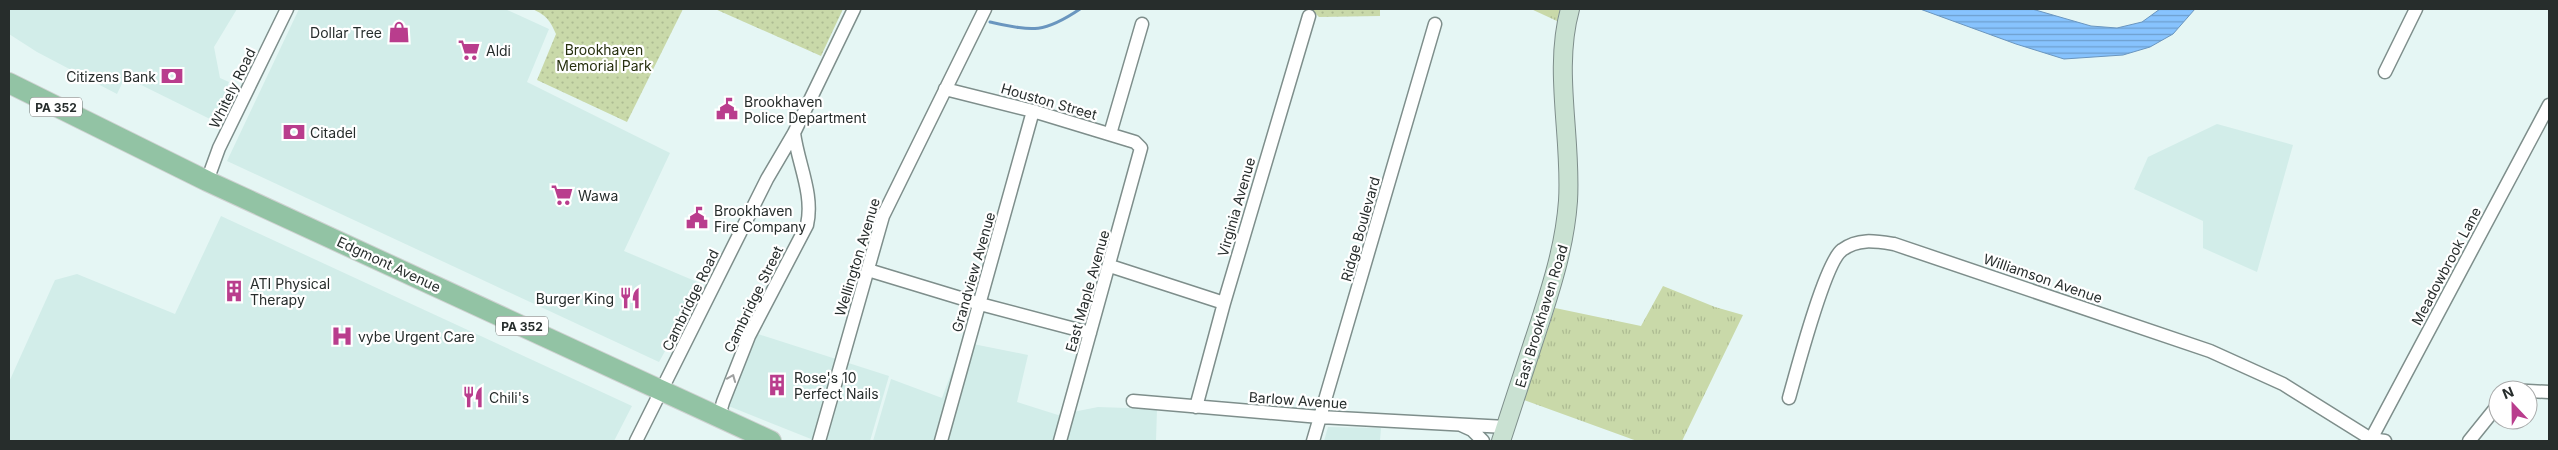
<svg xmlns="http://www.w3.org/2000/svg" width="2558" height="450" viewBox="0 0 2558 450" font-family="Inter,sans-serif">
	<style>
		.built { fill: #d2ede9 }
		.grass { fill: url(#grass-tufts) }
		.park { fill: url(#park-dots) }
		.water { fill: url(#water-rules); stroke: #6a96bf }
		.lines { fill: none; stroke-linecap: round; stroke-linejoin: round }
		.stream { stroke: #6a96bf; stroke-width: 3 }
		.street-casing { stroke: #7e8e8b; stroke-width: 15 }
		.secondary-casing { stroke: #7e8e8b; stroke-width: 20 }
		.primary-casing { stroke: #cfd1d1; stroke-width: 22 }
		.street { stroke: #fff; stroke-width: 12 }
		.secondary { stroke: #c9e1d2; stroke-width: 18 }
		.primary { stroke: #92c3a4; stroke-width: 20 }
		.oneway { stroke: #9ea0a0 }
		.labels { text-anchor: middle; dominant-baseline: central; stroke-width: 4.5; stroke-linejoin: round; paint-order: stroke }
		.shield { fill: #fff; stroke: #686c6b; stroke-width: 1 }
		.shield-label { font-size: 12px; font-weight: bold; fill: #272d2c }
		.poi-label { font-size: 14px; fill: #272d2c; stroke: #fff; text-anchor: start }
		.park-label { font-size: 14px; fill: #27300f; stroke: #fff }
		.street-label { font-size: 14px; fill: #272d2c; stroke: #fff }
	</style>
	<defs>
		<pattern id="grass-tufts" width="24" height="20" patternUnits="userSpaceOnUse" patternTransform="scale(1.25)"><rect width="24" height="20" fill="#c9d9a9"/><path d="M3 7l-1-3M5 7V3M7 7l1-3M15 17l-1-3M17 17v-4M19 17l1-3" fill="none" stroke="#adbb92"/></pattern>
		<pattern id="park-dots" width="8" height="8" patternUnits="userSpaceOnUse" patternTransform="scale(1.25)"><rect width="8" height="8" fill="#c9d9a9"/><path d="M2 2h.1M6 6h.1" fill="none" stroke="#adbb92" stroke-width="1.8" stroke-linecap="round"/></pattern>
		<pattern id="water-rules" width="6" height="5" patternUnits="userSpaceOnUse" patternTransform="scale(1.25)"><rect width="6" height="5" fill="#87c3fe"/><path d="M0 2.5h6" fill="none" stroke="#6e9fce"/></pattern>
	</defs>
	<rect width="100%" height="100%" fill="#e5f6f4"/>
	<path class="built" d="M9 9H237L214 47 220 78 229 82 214 121 125 77 117 94 37 52 9 34Z
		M299 9H505L549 29 527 82 670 153 624 251 702 284 659 362 227 161Z
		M2217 124 2293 145 2257 272 2203 248V221L2134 189 2148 157Z
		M221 216 632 406 614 441H9V382L55 280 77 274 175 314Z
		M758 334 889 376 870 441H816L726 405Z
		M963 342 1028 355 1017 402 1058 415 1098 407 1157 409 1156 441H873L891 379 942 398Z
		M1328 427 1381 428 1380 441H1324Z"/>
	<path class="grass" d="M1531 9H1560L1557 21Z
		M1663 286 1715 307 1743 315 1682 441H1637L1524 400 1555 308 1641 326Z"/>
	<path class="park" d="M532 9H683L627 122 537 80 556 34C550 20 546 15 532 9Z
		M715 9H843L821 56Z
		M1311 9H1380V16L1319 17Z"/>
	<path class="water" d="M1920 9H2032L2091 26 2117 28 2142 22 2160 9H2195L2173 34 2150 47 2123 55 2064 59 2016 44Z"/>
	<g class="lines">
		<path class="stream" d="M990 22C1033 31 1043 34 1080 9"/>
		<g class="street-casing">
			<path id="street" d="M2385 72 2416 9
				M945 89 1033 111 1135 142 1141 148 1060 441
				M1110 134 1142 24
				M207 181 219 148 287 9
				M1110 266 1224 303
				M868 270 980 304 1090 333
				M2510 390 2549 392
				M1789 398C1796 373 1825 262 1842 250 1858 238 1875 241 1894 244L2210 351 2283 384 2371 439 2385 441
				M1133 401 1320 417 1506 427
				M1196 407 1224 303 1309 16
				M725 420 721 409 723 402 749 336 807 225C814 194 798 164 794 133
				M1461 425 1472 430 1483 441
				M636 441 767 179 794 133 854 9
				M819 441 883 216 985 9
				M941 441 1033 111
				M1313 441 1435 24
				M2370 441 2549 105
				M2469 441 2498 405"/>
		</g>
		<g class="secondary-casing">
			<path id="secondary" d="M1501 441C1514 402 1527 362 1540 322 1553 282 1565 243 1568 201 1572 138 1553 70 1570 9"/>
		</g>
		<g class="primary-casing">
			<path id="primary" d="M9 83 207 181 771 441"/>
		</g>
		<use href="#street" class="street"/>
		<use href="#secondary" class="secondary"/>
		<use href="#primary" class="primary"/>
	</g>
	<defs><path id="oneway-chevron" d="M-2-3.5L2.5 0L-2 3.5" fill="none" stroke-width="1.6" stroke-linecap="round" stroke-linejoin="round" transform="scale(1.25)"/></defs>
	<use class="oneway" href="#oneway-chevron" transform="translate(732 378) rotate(-68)"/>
	<defs>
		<g id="shop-bare" transform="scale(1.725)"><path d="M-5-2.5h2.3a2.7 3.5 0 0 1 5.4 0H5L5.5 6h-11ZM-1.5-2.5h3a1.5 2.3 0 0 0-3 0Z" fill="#b93d8d" stroke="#fff" stroke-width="2.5" paint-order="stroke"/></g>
		<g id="supermarket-bare" transform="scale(1.725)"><path d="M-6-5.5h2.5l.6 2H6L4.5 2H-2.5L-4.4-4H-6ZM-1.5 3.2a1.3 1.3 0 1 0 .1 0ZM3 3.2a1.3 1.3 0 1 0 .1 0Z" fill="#b93d8d" stroke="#fff" stroke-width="2.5" paint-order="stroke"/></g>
		<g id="bank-bare" transform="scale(1.725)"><path d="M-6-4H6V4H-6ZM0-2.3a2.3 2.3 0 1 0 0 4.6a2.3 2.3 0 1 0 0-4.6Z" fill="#b93d8d" stroke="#fff" stroke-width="2.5" paint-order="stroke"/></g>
		<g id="civic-bare" transform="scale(1.725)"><path d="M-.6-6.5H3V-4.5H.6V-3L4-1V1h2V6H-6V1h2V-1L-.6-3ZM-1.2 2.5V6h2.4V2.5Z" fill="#b93d8d" stroke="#fff" stroke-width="2.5" paint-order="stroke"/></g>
		<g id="building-bare" transform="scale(1.725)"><path d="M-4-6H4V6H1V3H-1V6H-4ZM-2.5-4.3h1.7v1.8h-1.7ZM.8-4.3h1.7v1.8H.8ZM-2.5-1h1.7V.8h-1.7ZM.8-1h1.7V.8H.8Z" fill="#b93d8d" stroke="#fff" stroke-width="2.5" paint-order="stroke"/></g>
		<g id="restaurant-bare" transform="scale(1.725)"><path d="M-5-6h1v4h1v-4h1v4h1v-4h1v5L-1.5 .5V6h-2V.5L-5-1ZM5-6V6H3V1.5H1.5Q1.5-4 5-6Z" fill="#b93d8d" stroke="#fff" stroke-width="2.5" paint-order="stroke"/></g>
		<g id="hospital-bare" transform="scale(1.725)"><path d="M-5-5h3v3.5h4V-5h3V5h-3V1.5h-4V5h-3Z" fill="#b93d8d" stroke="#fff" stroke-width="2.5" paint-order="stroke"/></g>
	</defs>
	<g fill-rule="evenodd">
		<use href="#shop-bare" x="399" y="32"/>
		<use href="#supermarket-bare" x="469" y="50"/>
		<use href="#bank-bare" x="172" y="76"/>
		<use href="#civic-bare" x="727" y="109"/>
		<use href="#bank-bare" x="294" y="132"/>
		<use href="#supermarket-bare" x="562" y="195"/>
		<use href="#civic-bare" x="697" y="218"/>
		<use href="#building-bare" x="234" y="291"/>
		<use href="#restaurant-bare" x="630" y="298"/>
		<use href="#hospital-bare" x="342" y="336"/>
		<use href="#building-bare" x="777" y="385"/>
		<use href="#restaurant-bare" x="473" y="397"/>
	</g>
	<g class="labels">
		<g class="shield">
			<rect x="30" y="97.5" width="52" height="19" rx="4"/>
			<rect x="496" y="316.5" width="52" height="19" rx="4"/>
		</g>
		<g class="shield-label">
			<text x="56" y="107">PA 352</text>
			<text x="522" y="326">PA 352</text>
		</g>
		<g class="poi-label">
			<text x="382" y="32" text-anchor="end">Dollar Tree</text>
			<text x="486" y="50">Aldi</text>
			<text x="156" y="76" text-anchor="end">Citizens Bank</text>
			<text x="744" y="101">Brookhaven<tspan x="744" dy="16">Police Department</tspan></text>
			<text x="310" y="132">Citadel</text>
			<text x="578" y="195">Wawa</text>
			<text x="714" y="210">Brookhaven<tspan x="714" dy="16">Fire Company</tspan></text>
			<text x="250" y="283">ATI Physical<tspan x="250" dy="16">Therapy</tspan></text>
			<text x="614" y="298" text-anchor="end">Burger King</text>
			<text x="358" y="336">vybe Urgent Care</text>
			<text x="794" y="377">Rose's 10<tspan x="794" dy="16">Perfect Nails</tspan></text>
			<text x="489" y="397">Chili's</text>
		</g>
		<g class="park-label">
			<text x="604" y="49">Brookhaven<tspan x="604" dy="16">Memorial Park</tspan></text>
		</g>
		<g class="street-label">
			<text transform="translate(232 88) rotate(-64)">Whitely Road</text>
			<text transform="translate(1049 101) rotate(16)">Houston Street</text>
			<text transform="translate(1236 207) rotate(-74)">Virginia Avenue</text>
			<text transform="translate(1360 229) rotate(-74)">Ridge Boulevard</text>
			<text transform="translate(857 257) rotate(-73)">Wellington Avenue</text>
			<text transform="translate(389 264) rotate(25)">Edgmont Avenue</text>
			<text transform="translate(2446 266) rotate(-62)">Meadowbrook Lane</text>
			<text transform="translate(973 272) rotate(-74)">Grandview Avenue</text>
			<text transform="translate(2043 278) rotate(19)">Williamson Avenue</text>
			<text transform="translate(1087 291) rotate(-74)">East Maple Avenue</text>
			<text transform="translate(753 299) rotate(-64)">Cambridge Street</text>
			<text transform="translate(690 300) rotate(-64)">Cambridge Road</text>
			<text transform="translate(1541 316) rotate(-73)">East Brookhaven Road</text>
			<text transform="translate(1298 400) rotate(4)">Barlow Avenue</text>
		</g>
	</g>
	<rect width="2558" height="450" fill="none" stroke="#272d2c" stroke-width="20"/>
	<g transform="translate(2513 405) rotate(338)"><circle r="24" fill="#ffffff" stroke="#a9abab"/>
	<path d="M0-4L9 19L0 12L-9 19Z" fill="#b93d8d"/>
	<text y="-8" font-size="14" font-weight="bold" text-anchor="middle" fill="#272d2c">N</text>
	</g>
</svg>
